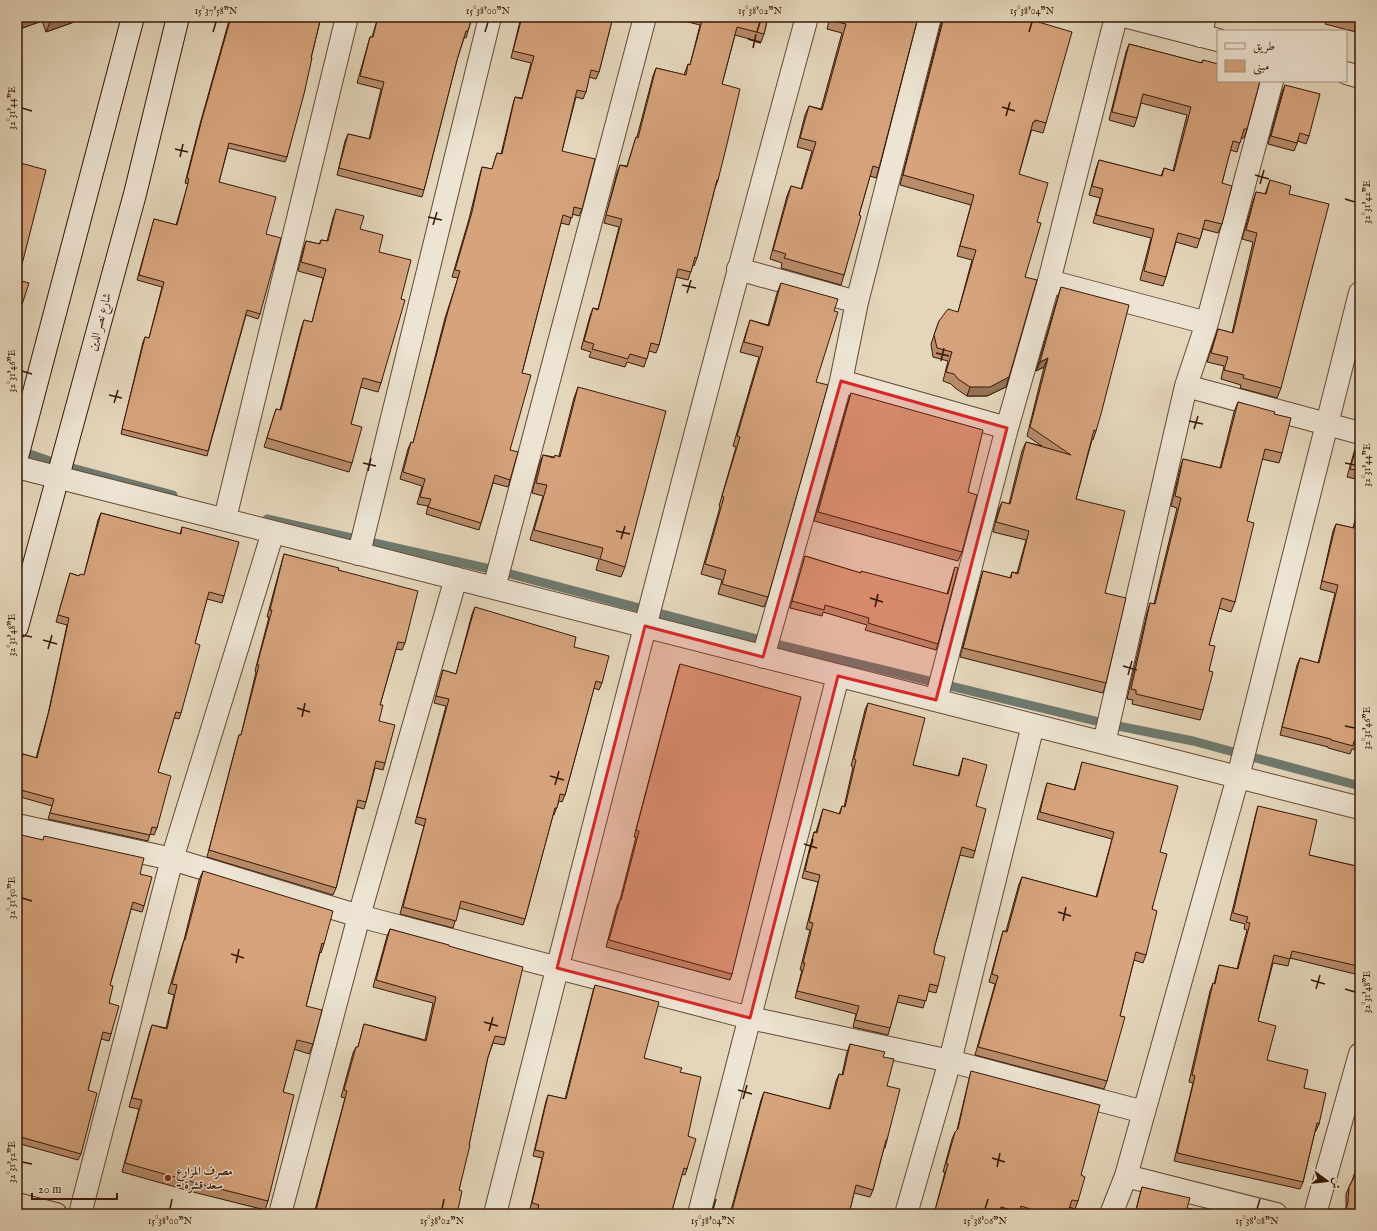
<svg xmlns="http://www.w3.org/2000/svg" width="1377" height="1231" viewBox="0 0 1377 1231" font-family="'IM FELL English',Amiri,serif">
	<style>
		.lines { fill: none; stroke-linecap: round; stroke-linejoin: round }
		.stream { stroke: #6f796d; stroke-width: 9 }
		.street-casing { stroke: #624834; stroke-width: 24 }
		.secondary-casing { stroke: #361807; stroke-width: 24 }
		.highway-casing { stroke: #361807; stroke-width: 24 }
		.street { stroke: #ede4d3; stroke-width: 22 }
		.secondary { stroke: #ede4d3; stroke-width: 22 }
		.highway { stroke: #e4d6bb; stroke-width: 22 }
		.wall { fill: #b88c6b; stroke: #361807 }
		.shaded-wall { fill: #967257; stroke: #361807 }
		.building { fill: #d6a37c; stroke: #361807 }
		.marked { fill: #d62828; fill-opacity: 0.2; stroke: #d62828; stroke-width: 3; stroke-linejoin: round }
		.ticks { fill: none; stroke: #361807; stroke-width: 1.5 }
		.poi-dot { fill: #8f2418; stroke: #ede4d3; stroke-width: 1.5 }
		.labels { text-anchor: middle; dominant-baseline: central; stroke-width: 3; stroke-linejoin: round; paint-order: stroke }
		.street-label { font-size: 12px; fill: #361807; stroke: #ede4d3 }
		.poi-label { font-size: 12px; font-weight: bold; fill: #361807; stroke: #ede4d3; text-anchor: start }
		.neatline { fill: none; stroke: #361807; stroke-width: 1.5 }
		.ticks-label { font-size: 10px; text-anchor: middle; fill: #361807 }
	</style>
	<rect width="100%" height="100%" fill="#e4d6bb"/>
	<filter id="stains"><feTurbulence type="fractalNoise" baseFrequency=".005" numOctaves="4"/><feColorMatrix values="0 0 0 0 .2 0 0 0 0 .09 0 0 0 0 .02 0 0 0 .5 -.17"/></filter>
	<radialGradient id="worn" r=".72"><stop offset=".6" stop-color="#630" stop-opacity="0"/><stop offset="1" stop-color="#630" stop-opacity=".3"/></radialGradient>
	<g class="lines">
		<path class="stream" d="M18 450 61 465 173 495
			M267 519 499 571 768 642 1108 724 1193 741 1360 786"/>
		<g class="street-casing">
			<path id="street" d="M1128 17 1218 40
				M1200 36 1205 17
				M1346 73 1360 77
				M738 269 857 302
				M1049 281 1207 323
				M841 381 1007 428
				M1186 386 1360 433
				M17 467 1360 808
				M226 520 227 510 347 17
				M358 554 362 541 490 17
				M494 588 645 17
				M763 657 841 381 857 302 930 17
				M936 700 1007 428 1049 281 1116 17
				M1104 743 1186 386 1207 323 1272 81
				M17 825 172 859 359 916 750 1018 950 1061 1144 1112
				M1126 1176 1276 1214
				M80 1214 172 859 273 532
				M280 1214 359 916 456 578
				M495 1214C596 814 698 415 807 17
				M699 1214 838 676
				M906 1214 950 1061 1033 725
				M1111 1214 1126 1176 1238 777 1360 293
				M1315 1214 1360 1054"/>
		</g>
		<g class="secondary-casing">
			<path id="secondary" d="M17 457 133 17
				M17 627 135 194 178 17"/>
		</g>
		<g class="highway-casing">
			<path id="highway" d="M17 1204 56 1214"/>
		</g>
		<use href="#street" class="street"/>
		<use href="#secondary" class="secondary"/>
		<use href="#highway" class="highway"/>
	</g>
	<path class="wall" d="M17 17H76L74 22 46 32 42 21 17 30Z
		M230 17H321L287 157 285 162 228 148 219 182 266 234 260 314 258 319 246 315 207 456 121 434 143 342 145 337 149 338 162 287 137 280 154 219 176 225 188 184 185 183 200 124Z
		M378 17H472L466 38H464L457 60 424 190 422 197 337 175 345 141 348 134 369 139 381 89 357 83 368 44 370 37H372Z
		M521 17H613L599 72 596 79 589 77 586 92 583 99 576 97 562 151 582 209 579 216 572 214 569 225 561 223 522 373 510 450V480L508 487 493 483 479 530 426 514 428 506 417 504 422 486 400 479 408 449 411 442 413 443 445 318 458 278 452 277 469 219 480 174 482 167 492 169 497 153 501 154 513 104 515 97 522 98 531 63 511 58Z
		M668 17H768L764 34 761 42 735 35 722 84 718 180 715 188 697 258 694 266 693 265 688 280 676 277 659 345 656 353 649 351 644 367 627 362 625 367 589 357 591 352 581 349 590 316 593 308 598 309 619 227 604 223 617 173 620 165 627 166 636 137H637L653 76 656 68 684 75 688 64 690 65 700 25Z
		M830 17H918L879 168 876 178 870 176 859 215 844 275 841 285 781 268 782 263 770 259 787 196 791 186 801 189 812 151 797 147 805 115 809 106 821 109 842 33 827 29Z
		M942 17H1036L1035 21 1046 123 1043 133 1032 130 1031 132 1019 174 1037 222 1025 277 1009 377 1006 387 987 396H967L955 388 951 384 943 381 948 361 933 357 931 344 939 321 958 312 972 260 957 256 971 205 900 185 942 20Z
		M1320 17H1360V33L1325 24 1327 18Z
		M1129 44 1201 63 1203 60 1247 129 1244 138H1241L1237 152 1230 150 1222 183V224L1218 233 1203 229 1197 248 1176 242 1166 277 1163 286 1140 280 1151 238 1093 223 1100 198 1089 195 1096 169 1099 160 1161 176 1164 168 1173 171 1187 115 1141 103 1137 118 1134 127 1109 120 1126 52Z
		M1285 85 1309 136 1306 144 1298 141 1294 151 1268 144 1282 92Z
		M1270 180 1289 194 1281 388 1277 398 1240 388 1241 385 1221 379 1224 366 1207 362 1218 329 1232 333 1253 242 1242 239 1253 201 1256 192 1265 194Z
		M336 209 360 229 379 252 401 299 381 383 378 392 360 387 351 424 352 463 349 472 264 447 276 409 280 410 301 329 304 320 312 322 323 278 298 271 303 250 306 241 319 244 321 240 327 241 333 218Z
		M781 283 816 382 768 597 764 607 718 594 722 580 701 574 720 507 719 506 736 447 733 446 759 357 740 352 750 320 768 325 777 293Z
		M1061 287 1096 431 1093 440H1092L1076 499 1105 593 1106 683 1103 693 960 657 980 581 983 571 1010 578 1012 572 1017 573 1026 540 993 532 998 511 1002 502 1009 504 1022 451 1026 442 1042 446 1027 436 1044 367 1036 371 1058 296Z
		M578 387 625 567 621 577 596 570 599 559 530 540 543 496 532 493 539 465 543 455 554 457 559 456 574 398Z
		M851 393 968 492 962 552 958 561 814 521 848 402Z
		M1238 402 1274 414 1282 453 1279 463 1262 459 1247 521 1235 602 1231 612 1219 608 1209 645V671L1203 710 1200 720 1132 704 1133 700 1127 699 1147 613 1150 603 1154 604 1177 508 1171 506 1180 469 1183 459 1220 468 1234 412Z
		M1359 437H1360V480L1347 477 1356 445Z
		M1360 501V751L1352 749 1350 754 1328 748V747L1280 735 1297 665 1300 658 1318 663 1335 593 1320 589 1333 531 1336 524 1353 528Z
		M101 513 180 534 182 527 224 596 222 603 207 599 195 643 181 713 179 719 174 718 158 772 157 828 154 835 150 834 148 841 48 819 52 806 17 796V773L23 754 36 758 48 714 67 625 56 622 70 573 79 576 84 575 98 520Z
		M284 554 338 570 405 643 402 650 396 649 380 705 379 721 385 763 383 770 375 768 366 802 364 809 357 807 336 888 333 895 207 857 237 742 239 735H241L256 672 255 671 269 617H267L282 561Z
		M805 556 860 573 947 594 955 567 938 644 936 650 865 630 867 625 823 612 822 616 790 608Z
		M475 607 574 647 602 683 599 690 594 688 565 795 562 802 559 801 554 815H553L525 919 523 925 459 908 453 928 400 914 424 826 415 823 446 706 434 703 441 677 443 670 456 674 472 614Z
		M680 664 732 974 730 980 606 947 617 906 620 900 636 837H634L678 670Z
		M868 703 913 765 958 776 963 758 976 806 975 851 973 858 960 855 934 949V954L938 986 936 993 928 991 923 1008 897 1002 890 1028 888 1035 853 1027 856 1014 795 998 802 970H800L810 930 806 929 818 882 802 878 812 839 814 832H816L823 809 839 814 842 806 844 807 853 767 851 766 865 710Z
		M1082 762 1160 852 1146 955 1143 963 1134 960 1120 1016 1107 1081 1104 1089 975 1055 995 984 989 982 1001 938 1003 931H1006L1019 884 1022 877 1096 897 1112 839 1037 819 1045 790 1047 783 1074 790 1080 770Z
		M1258 806 1309 855 1360 867V960L1355 974 1290 958 1288 966 1273 963 1258 1021 1267 1060 1304 1088 1319 1124 1316 1131H1315L1303 1182 1300 1189 1174 1161 1193 1083 1189 1082 1210 991 1213 983 1214 984 1217 972 1219 965 1237 969 1247 930 1244 929 1245 924 1230 920 1256 813Z
		M17 834 140 874 144 906 142 912 131 909 110 985 109 1003 111 1034 109 1041 101 1039 88 1090 81 1154 78 1160 17 1143Z
		M203 871 324 944 321 953 320 952 306 1006 313 1044 309 1054 294 1049 283 1092 268 1201 265 1210 197 1193 122 1172 139 1109 129 1107 149 1034 152 1025 166 1028 174 995 168 993 181 949 184 940 199 880Z
		M390 929 449 946 506 1038 504 1045 493 1043 488 1057 459 1190 457 1214H314L345 1098 341 1097 353 1053 356 1047H358L364 1024 425 1040 433 1003 373 987 387 936Z
		M595 985 644 1058 680 1072 688 1136 687 1169 685 1175 682 1174 671 1214H536L537 1211 530 1209 542 1158 533 1156 546 1101 548 1095 565 1099 593 991Z
		M850 1044 883 1057 887 1086V1140L885 1148H884L873 1190 870 1197 854 1193 849 1214H730L761 1100 764 1092 829 1109 836 1081 839 1074 842 1075 847 1052Z
		M971 1071 1081 1175 1078 1201 1075 1209 1069 1207 1067 1214H934L945 1172H943L952 1139 955 1132 957 1130 969 1079Z
		M1358 1163 1360 1214H1345L1346 1209V1194L1349 1187 1352 1181Z
		M1142 1187 1187 1208 1211 1214H1135L1140 1194Z"/>
	<path class="shaded-wall" d="M31 17H44L42 21 17 30V24L18 21Z
		M65 17H76L74 22 46 32 50 22Z
		M1048 358 1044 367 1036 371 1040 362Z
		M1009 377 1006 387 987 396H967L970 387Z"/>
	<path class="building" d="M17 17H31L18 21Z
		M48 17H65L50 22Z
		M231 17H321L311 58H312L304 94 287 157 229 143 219 182 276 197 266 234 281 238 260 314 247 310 208 451 122 429 145 337 149 338 164 282 139 275 154 219 177 225 189 179 187 178 202 119Z
		M378 17H472L468 31H466L457 60 424 190 339 168 348 134 370 139 384 82 360 76 370 37H373Z
		M522 17H613L599 72 591 70 586 92 577 90 562 151 595 159 582 209 574 207 572 218 563 215 522 373 531 375 510 450 518 452 510 480 495 475 481 523 428 507 431 499 420 497 425 479 403 472 411 442 413 443 448 311 460 271 455 270 472 212 482 167 492 169 497 153 502 154 515 97 522 99 534 56 513 51Z
		M703 17H768L764 34 737 27 722 84 740 89 727 144 718 180H717L697 258 695 257 691 272 678 269 659 345 651 343 647 359 630 354 628 359 592 349 594 344 584 341 593 308 598 310 622 219 606 215 620 165 627 167 636 137 638 138 656 68 686 75 688 64 690 65Z
		M831 17H918L879 168 873 166 859 215 861 216 844 275 784 258 786 254 773 250 791 186 802 189 816 142 800 138 809 106 822 110 846 24 830 20Z
		M944 17H1036L1035 21 1072 32 1046 123 1035 120V122H1033L1019 174 1048 183 1037 222 1041 223 1025 277 1037 280 1009 377 990 387H970L958 379 954 374 946 372 952 352 937 348 934 335 939 321 948 309 958 312 976 250 960 246 974 195 903 175Z
		M1337 17H1360V23Z
		M1129 44 1202 63 1203 60 1218 64V81H1260L1247 129H1244L1240 143 1233 141 1222 183 1232 186 1222 224 1205 220 1200 239 1178 233 1166 277 1144 271 1154 229 1096 215 1103 189 1092 186 1099 160 1162 176 1164 168 1174 171 1191 107 1143 94 1137 118 1112 112Z
		M1285 85 1320 94 1309 136 1300 133 1297 143 1271 136Z
		M17 162 46 170 18 280 29 283 17 320Z
		M1270 180 1291 186 1289 194 1329 204 1281 388 1243 378 1244 375 1224 370 1228 357 1211 353 1218 329 1233 333 1257 233 1246 230 1256 192 1266 194Z
		M336 209 364 216 360 229 383 235 379 252 411 260 401 299 405 300 381 383 363 378 351 424 362 427 352 463 267 438 276 409 281 410 304 320 312 322 326 269 301 262 306 241 320 244 321 240 328 241Z
		M781 283 838 299 834 311 838 312 816 382 828 385 768 597 722 584 726 570 705 564 724 497 722 496 740 437 737 436 763 347 744 342 750 320 769 326Z
		M1061 287 1129 305 1101 414 1096 431 1094 430 1076 499 1125 511 1105 593 1126 598 1106 683 963 648 983 571 1011 578 1012 572 1018 574 1029 531 996 522 1002 502 1010 504 1026 442 1071 455 1030 427 1048 358 1040 362Z
		M578 387 666 411 625 567 600 559 603 548 534 530 547 485 536 483 543 455 554 458 555 455 560 457Z
		M851 393 983 430 968 492 977 495 962 552 818 512Z
		M1238 402 1275 412 1274 414 1291 418 1282 453 1265 449 1247 521 1254 523 1235 602 1222 598 1209 645 1215 646 1209 671 1213 672 1203 710 1136 694V690L1131 689 1150 603 1155 604 1181 498 1175 496 1183 459 1221 468Z
		M1359 437H1360V471L1350 469Z
		M1360 504V742L1354 741 1353 746 1331 740V739L1282 727 1300 658 1319 663 1338 585 1322 581 1336 524 1354 528Z
		M101 513 181 534 182 527 239 542 224 596 209 592 195 643 200 645 181 713 176 712 158 772 171 776 157 828 152 827 150 835 50 813 54 799 17 789 18 782H17V775L23 754 37 758 50 707 69 618 58 615 70 573 79 576 80 574 84 575Z
		M284 554 339 568 338 570 418 591 405 643 398 642 380 705H383L379 721 395 725 385 763 376 761 366 802 358 800 336 888 209 850 239 735H241L259 665H257L272 610H270Z
		M805 556 861 573V571L948 594 955 567 958 568 938 644 868 623 869 618 825 605 824 610 792 601Z
		M475 607 576 637 574 647 609 656 602 683 596 681 565 795 560 794 557 808H555L525 919 461 901 456 921 403 907 426 819 417 817 449 699 436 696 443 670 456 674Z
		M680 664 801 697 732 974 609 940 620 900H621L639 831 636 830Z
		M868 703 925 718 913 765 959 776 963 758 987 765 976 806 986 809 975 851 962 847 934 949V954L945 957 938 986 930 984 926 1001 899 995 890 1028 855 1020 859 1006 797 991 805 963H803L813 923 809 922 820 875 805 871 814 832 817 833 823 809 840 814 842 806 845 807 856 760 854 759Z
		M1082 762 1178 786 1160 852 1167 854 1152 909 1157 911 1146 955 1136 952 1120 1016 1125 1017 1107 1081 978 1047 998 976 992 974 1003 931 1007 932 1022 877 1097 897 1114 832 1040 812 1047 783 1075 790Z
		M1258 806 1317 820 1309 855 1360 867V958L1358 966 1292 951 1290 959 1274 955 1258 1021 1276 1026 1267 1060 1308 1070 1304 1088 1326 1093 1319 1124 1317 1123 1303 1182 1177 1153 1195 1076 1192 1075 1213 983 1215 984 1219 965 1238 969 1250 923 1246 922 1248 917 1233 913Z
		M17 834 43 840 44 836 144 858 140 874 152 877 144 906 133 902 110 985 113 986 109 1003 119 1006 111 1034 103 1032 88 1090 97 1093 81 1154 17 1136Z
		M203 871 333 911 324 944 322 943 306 1006 322 1010 313 1044 297 1040 283 1092 294 1095 268 1201 200 1184 125 1163 142 1100 132 1098 152 1025 167 1029 177 985 172 984 184 940H185Z
		M390 929 449 945V946L523 967 506 1038 495 1036 488 1057 469 1145H470L459 1190 462 1191 457 1214H315L347 1091 344 1090 356 1047H358L364 1024 426 1041 436 997 376 980Z
		M595 985 659 1002 644 1058 682 1068 680 1072 701 1077 688 1136 696 1139 687 1169 684 1168 671 1214H536L539 1205 532 1203 544 1152 535 1150 548 1095 566 1099Z
		M850 1044 885 1052 883 1057 894 1059 887 1086 900 1089 887 1140H886L873 1190 856 1185 849 1214H731L764 1092 830 1109 839 1074 843 1075Z
		M971 1071 1100 1105 1081 1175 1085 1177 1078 1201 1072 1200 1067 1214H1046L1021 1206 1019 1212 1001 1207 999 1214H934L948 1164H946L955 1132 958 1129Z
		M1358 1163H1360V1214H1345L1348 1202 1349 1187 1353 1179Z
		M1142 1187 1190 1198 1187 1208 1211 1214H1135Z"/>
	<path class="marked" d="M841 381 1007 428 936 700 838 676 750 1018 557 968 645 626 763 657Z"/>
	<path class="ticks" d="M213 32 216 22M485 32 488 22M757 32 760 22M1029 32 1032 22M748 39 761 43M753 48 756 34M1002 107 1015 111M22 108 32 111M1006 116 1010 102M175 149 188 152M180 157 183 144M1255 175 1269 179M1260 184 1264 170M1345 199 1355 202M428 217 442 220M433 225 437 212M682 285 696 288M687 293 691 280M936 353 949 356M941 361 944 348M22 371 32 374M109 395 122 398M114 403 118 390M1189 421 1203 424M1194 429 1198 416M363 463 376 466M1345 463 1355 465M368 471 371 458M616 531 630 534M621 539 625 526M870 598 883 602M875 607 878 594M22 635 32 637M43 640 57 644M48 649 52 635M1123 666 1137 670M1128 675 1132 661M297 708 310 712M302 717 305 703M1345 726 1355 728M550 776 564 780M555 785 559 771M804 844 817 848M809 853 813 839M22 898 32 901M1058 912 1071 916M1063 921 1066 907M231 954 244 958M236 963 239 949M1311 980 1325 984M1316 989 1320 975M1345 989 1355 992M484 1022 498 1026M489 1031 493 1017M738 1090 752 1094M743 1099 747 1085M992 1158 1005 1162M22 1162 32 1164M997 1167 1000 1153M170 1209 172 1199M442 1209 444 1199M713 1209 716 1199M985 1209 988 1199M1257 1209 1260 1199"/>
	<circle class="poi-dot" cx="168" cy="1178" r="4"/>
	<g class="labels">
		<g class="street-label">
			<text transform="translate(100 322) rotate(-75)">شارع نصر الدين</text>
		</g>
		<g class="poi-label">
			<text x="176" y="1171">مصرف المزارع<tspan x="176" dy="14">- سعد قشرة</tspan></text>
		</g>
	</g>
	<rect width="1377" height="1231" fill="none" stroke="#e4d6bb" stroke-width="44"/>
	<rect x="1217" y="30" width="130" height="52" fill="#ede4d3" stroke="#a49281"/>
	<rect x="1225" y="43" width="20" height="6" fill="#ede4d3" stroke="#a49281"/>
	<text x="1253" y="50" font-size="12" fill="#361807">طريق</text>
	<rect x="1225" y="60" width="20" height="12" fill="#d6a37c" stroke="#a49281"/>
	<text x="1253" y="70" font-size="12" fill="#361807">مبنى</text>
	<g transform="translate(1327 1181) rotate(105)" stroke="#ede4d3" stroke-width="3" paint-order="stroke">
	<path d="M0-3L7 15L0 10L-7 15Z" fill="#361807"/>
	<text y="-6" font-size="11" font-weight="bold" text-anchor="middle" fill="#361807">ش</text>
	</g>
	<path d="M32 1193v6h85v-6" fill="none" stroke="#361807" stroke-width="2"/>
	<text x="38" y="1193" font-size="12" fill="#361807" stroke="#ede4d3" stroke-width="3" paint-order="stroke">20 m</text>
	<rect x="22" y="22" width="1333" height="1187" class="neatline"/>
	<g class="ticks-label">
		<text x="216" y="14">15°37'58"N</text>
		<text x="488" y="14">15°38'00"N</text>
		<text x="760" y="14">15°38'02"N</text>
		<text x="1032" y="14">15°38'04"N</text>
		<text transform="translate(11 108) rotate(-90)" y="4">32°31'44"E</text>
		<text transform="translate(1366 202) rotate(-90)" y="4">32°31'42"E</text>
		<text transform="translate(11 371) rotate(-90)" y="4">32°31'46"E</text>
		<text transform="translate(1366 465) rotate(-90)" y="4">32°31'44"E</text>
		<text transform="translate(11 635) rotate(-90)" y="4">32°31'48"E</text>
		<text transform="translate(1366 728) rotate(-90)" y="4">32°31'46"E</text>
		<text transform="translate(11 898) rotate(-90)" y="4">32°31'50"E</text>
		<text transform="translate(1366 992) rotate(-90)" y="4">32°31'48"E</text>
		<text transform="translate(11 1162) rotate(-90)" y="4">32°31'52"E</text>
		<text x="170" y="1224">15°38'00"N</text>
		<text x="442" y="1224">15°38'02"N</text>
		<text x="713" y="1224">15°38'04"N</text>
		<text x="985" y="1224">15°38'06"N</text>
		<text x="1257" y="1224">15°38'08"N</text>
	</g>
	<rect width="100%" height="100%" filter="url(#stains)"/>
	<rect width="100%" height="100%" fill="url(#worn)"/>
</svg>
